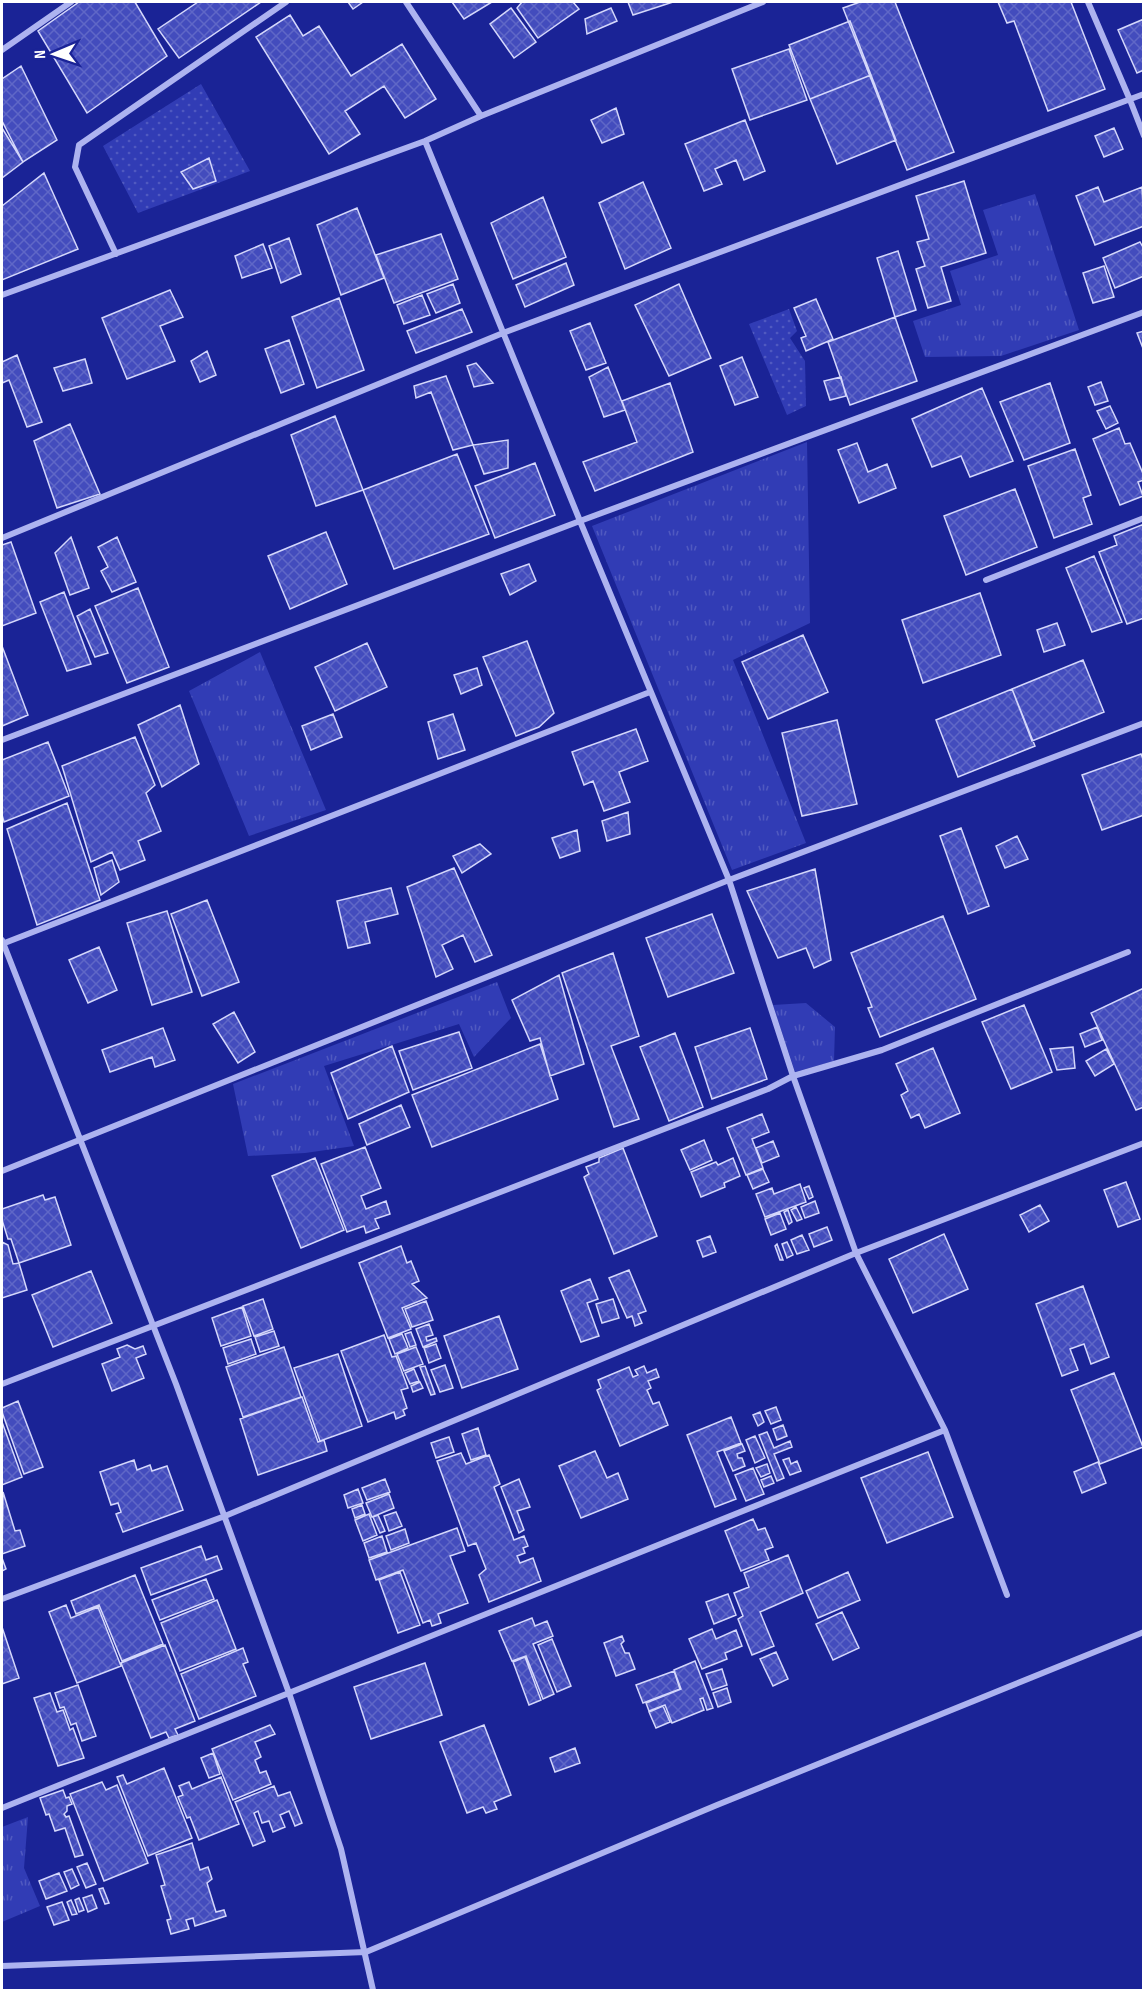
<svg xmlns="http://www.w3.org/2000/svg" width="1145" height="1992" viewBox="0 0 1145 1992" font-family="'Sofia Sans Condensed',sans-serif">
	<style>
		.grass { fill: url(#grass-tufts) }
		.park { fill: url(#park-dots) }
		.building { fill: url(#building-cross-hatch); stroke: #d4d7fb; stroke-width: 1.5 }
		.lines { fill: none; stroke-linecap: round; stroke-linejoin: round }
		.street { stroke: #adb3f0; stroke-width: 6 }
	</style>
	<defs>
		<pattern id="grass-tufts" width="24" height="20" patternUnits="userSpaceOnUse" patternTransform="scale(1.5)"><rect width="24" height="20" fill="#313cb5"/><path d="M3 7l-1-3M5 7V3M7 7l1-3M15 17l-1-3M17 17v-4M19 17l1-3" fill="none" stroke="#5059c0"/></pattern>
		<pattern id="park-dots" width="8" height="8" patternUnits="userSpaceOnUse" patternTransform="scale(1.5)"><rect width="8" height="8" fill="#313cb5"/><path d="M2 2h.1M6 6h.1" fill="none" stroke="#5059c0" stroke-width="1.8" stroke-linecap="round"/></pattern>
		<pattern id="building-cross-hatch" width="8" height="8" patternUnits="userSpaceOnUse" patternTransform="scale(1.5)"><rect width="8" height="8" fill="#434cbd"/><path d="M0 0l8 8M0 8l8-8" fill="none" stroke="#5f67c7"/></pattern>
	</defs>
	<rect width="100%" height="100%" fill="#1a2396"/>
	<path class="grass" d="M1035 194 1079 330 1001 356 925 357 913 321 961 305 950 271 998 255 983 210Z
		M807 442 810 623 733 660 806 843 732 870 592 526Z
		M260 652 326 810 249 836 189 691Z
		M497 982 511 1018 474 1057 459 1024 324 1066 354 1146 305 1153 248 1156 233 1084Z
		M806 1003 835 1027 834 1061 795 1072 773 1005Z
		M28 1817 24 1868 40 1906 2 1922V1827Z"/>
	<path class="park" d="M201 84 250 171 138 213 103 146Z
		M789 309 797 331 790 338 805 361 806 406 787 415 749 324Z"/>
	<path class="building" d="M79 2H135L167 56 87 113 38 31Z
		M198 2H261L179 58 158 29Z
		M348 2H363L353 9Z
		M452 2H492L464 19Z
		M522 2H573L579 9 538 38 517 8Z
		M628 2H673L633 15Z
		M860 2H895L954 152 907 170 843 8Z
		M998 2H1071L1105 89 1048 111 1014 21 1007 23Z
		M511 8 536 42 514 58 490 24Z
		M611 8 617 21 587 34 585 19Z
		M290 15 303 36 319 26 351 76 402 44 436 99 405 118 384 86 345 111 360 134 329 154 256 37Z
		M1144 19V70L1137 73 1118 30Z
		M850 21 871 75 810 99 789 45Z
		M789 49 807 100 750 120 732 69Z
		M21 66 57 140 23 162 2 121V79Z
		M871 75 896 140 837 164 810 99Z
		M616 108 624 134 602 143 591 120Z
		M745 120 765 171 744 180 736 160 715 169 722 184 704 191 685 144Z
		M2 128 23 162 2 178Z
		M1114 128 1123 149 1104 157 1095 136Z
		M209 158 216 181 193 189 181 172Z
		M44 173 78 249 2 280V206Z
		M964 181 986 253 941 267 951 301 928 308 916 269 925 266 917 242 929 239 916 196Z
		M643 182 671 248 625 269 599 203Z
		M1098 187 1104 202 1142 187 1144 226 1095 245 1076 196Z
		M543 197 566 257 513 279 491 223Z
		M357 208 384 278 341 295 317 225Z
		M441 234 458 279 394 303 376 255Z
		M289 238 301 274 281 283 269 246Z
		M1140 242 1144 249V276L1115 288 1103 258Z
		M263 244 272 268 242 278 235 256Z
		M898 251 916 310 895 317 877 258Z
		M566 263 574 285 525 307 516 285Z
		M1104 266 1114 297 1093 303 1083 273Z
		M453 284 460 303 436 313 427 294Z
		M679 284 711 358 669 376 635 305Z
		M170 290 183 317 160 326 175 361 127 379 102 318Z
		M422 295 430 315 404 324 397 305Z
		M339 298 364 370 317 388 292 317Z
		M816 299 833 339 806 351 801 338 806 336 794 308Z
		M462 309 472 332 416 353 407 331Z
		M895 317 917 381 850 405 828 342Z
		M590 323 606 363 586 370 570 331Z
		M1144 331V351L1137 333Z
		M289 340 304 384 281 393 265 349Z
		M207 351 216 375 200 382 191 361Z
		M17 355 42 422 27 427 9 380 2 383V362Z
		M742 357 758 397 735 405 720 366Z
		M85 359 92 383 63 391 54 368Z
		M476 363 493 383 474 387 467 366Z
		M608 367 625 410 604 417 589 377Z
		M446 376 473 445 453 450 431 392 416 398 414 386Z
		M841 377 846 396 830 400 824 381Z
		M1101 382 1108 401 1095 405 1088 387Z
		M670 383 693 452 595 491 583 462 637 442 622 401Z
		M1050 383 1070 443 1024 460 1000 402Z
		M982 388 1013 461 970 477 961 456 932 467 912 419Z
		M1110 406 1118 423 1106 429 1097 411Z
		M335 416 363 490 316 506 291 435Z
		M70 424 100 494 57 508 34 441Z
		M1119 428 1125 444 1130 443 1144 476V480L1138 482 1143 496 1120 505 1093 439Z
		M508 440V468L484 474 473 445Z
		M857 443 868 472 887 464 896 488 859 503 838 450Z
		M1075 449 1091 495 1083 498 1092 524 1054 538 1028 466Z
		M457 454 489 534 394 569 363 490Z
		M535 463 555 515 495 538 475 486Z
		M1015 489 1037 547 966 575 944 516Z
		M1144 524V618L1127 624 1099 552 1117 545 1114 536Z
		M326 532 347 584 290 609 268 556Z
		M71 537 89 588 70 595 55 553Z
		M117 537 136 582 112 592 101 571 108 567 98 547Z
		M11 542 36 613 2 626V545Z
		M1094 556 1122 622 1092 632 1066 568Z
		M529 564 536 581 510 595 501 574Z
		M138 588 169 667 127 683 95 606Z
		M64 592 91 664 67 671 40 602Z
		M980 593 1001 655 923 683 902 620Z
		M90 609 108 653 95 657 77 616Z
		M1057 623 1065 645 1044 652 1037 630Z
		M803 635 828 692 768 719 742 662Z
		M527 641 554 713 539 727 516 736 483 657Z
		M367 643 387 687 335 711 315 667Z
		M2 646 28 715 2 726Z
		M1083 660 1104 712 1032 741 1012 689Z
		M477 668 482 685 461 694 454 675Z
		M1012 689 1035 746 958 777 936 720Z
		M180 705 199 764 162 787 138 725Z
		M333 714 342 737 311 750 302 726Z
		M453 714 465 750 438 759 428 722Z
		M837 720 857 804 802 816 782 733Z
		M636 729 648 761 619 772 630 802 604 811 593 781 584 785 572 752Z
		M135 737 155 785 146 793 161 831 138 841 145 860 120 870 112 852 91 862 62 766Z
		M48 742 69 796 4 822 2 815V760Z
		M1141 754 1144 761V815L1102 830 1082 775Z
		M67 803 100 900 37 925 7 829Z
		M628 812 630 834 607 841 602 821Z
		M961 828 989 906 968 914 940 836Z
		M577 830 580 851 560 858 552 838Z
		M1017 836 1028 859 1005 868 996 846Z
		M480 844 491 854 462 873 453 856Z
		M112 860 119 882 101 895 94 868Z
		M454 868 492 955 475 962 463 935 442 945 453 969 436 977 407 887Z
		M815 869 831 960 814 968 806 948 778 958 747 891Z
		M391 888 398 914 365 922 370 943 348 948 337 901Z
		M207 900 239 982 202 996 171 914Z
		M167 911 192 992 152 1005 127 923Z
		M712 914 734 973 668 997 646 938Z
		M943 916 976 999 880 1037 868 1008 872 1007 851 953Z
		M99 947 117 990 88 1003 69 960Z
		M613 953 639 1036 611 1046 639 1119 614 1127 562 973Z
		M559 975 584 1064 550 1076 540 1038 530 1041 512 1000Z
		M1144 988V1107L1136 1110 1091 1013Z
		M1024 1005 1052 1072 1011 1089 982 1022Z
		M234 1012 255 1052 238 1063 213 1024Z
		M1097 1027 1102 1040 1085 1047 1080 1034Z
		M163 1028 175 1060 155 1067 152 1057 110 1072 102 1050Z
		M750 1028 767 1079 712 1099 695 1047Z
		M459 1032 472 1068 413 1090 399 1051Z
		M675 1033 703 1107 669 1121 640 1047Z
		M540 1044 558 1099 432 1147 412 1095Z
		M392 1046 409 1092 348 1119 331 1073Z
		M1073 1047 1075 1068 1057 1070 1050 1049Z
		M933 1048 960 1113 925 1128 919 1114 911 1118 901 1095 908 1091 896 1064Z
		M1106 1049 1114 1064 1095 1076 1086 1061Z
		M401 1105 410 1127 367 1145 359 1124Z
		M762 1114 769 1132 752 1139 763 1168 746 1175 727 1128Z
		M704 1140 712 1160 690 1170 681 1150Z
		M773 1141 779 1156 762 1163 756 1148Z
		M365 1147 381 1188 361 1196 366 1209 386 1201 390 1214 375 1219 379 1228 366 1233 364 1226 347 1232 321 1164Z
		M623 1148 657 1236 614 1254 584 1177 589 1174 586 1167 599 1162V1158Z
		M315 1158 344 1230 301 1248 272 1176Z
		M733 1158 740 1176 724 1183 725 1187 701 1197 691 1172 716 1162 718 1165Z
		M763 1169 769 1182 753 1189 747 1175Z
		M1126 1182 1140 1219 1118 1227 1104 1190Z
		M800 1184 806 1202 765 1217 756 1194 772 1188 774 1194Z
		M809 1186 813 1197 809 1199 804 1188Z
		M43 1195 45 1200 55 1197 71 1245 19 1263 11 1239H8L2 1220V1209Z
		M815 1201 819 1213 805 1218 801 1207Z
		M1040 1205 1049 1221 1029 1232 1020 1215Z
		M796 1207 802 1219 797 1221 791 1210Z
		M788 1210 792 1222 789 1224 784 1212Z
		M780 1213 786 1229 771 1235 765 1219Z
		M827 1227 832 1240 814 1247 809 1234Z
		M944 1234 968 1289 913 1313 889 1259Z
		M802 1235 809 1250 797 1254 791 1240Z
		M710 1236 716 1252 703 1257 697 1241Z
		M2 1242 8 1245 13 1264 19 1263 27 1290 2 1298Z
		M787 1242 793 1255 787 1258 782 1244Z
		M777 1244 783 1260H780L775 1246Z
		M401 1246 407 1263 411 1261 419 1281 412 1284 427 1298 402 1308 411 1329 388 1338 359 1263Z
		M629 1270 646 1311 638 1314 642 1323 635 1326 632 1316 627 1318 609 1278Z
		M91 1271 112 1323 53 1347 32 1295Z
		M590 1279 598 1299 587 1303 599 1336 581 1342 561 1291Z
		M1083 1286 1109 1357 1091 1364 1084 1344 1070 1349 1078 1370 1062 1376 1036 1304Z
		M263 1299 273 1329 254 1336 243 1306Z
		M613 1299 619 1318 602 1323 596 1304Z
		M426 1301 433 1320 412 1327 405 1309Z
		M242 1307 251 1336 221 1346 212 1318Z
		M499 1316 518 1369 462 1388 444 1336Z
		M429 1324 433 1335 426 1337 427 1341 436 1338 437 1341 423 1347 416 1329Z
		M274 1331 279 1346 260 1352 255 1337Z
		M411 1332 416 1345 410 1347 405 1334Z
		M402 1334 408 1348 395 1354 389 1339Z
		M384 1335 392 1357 396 1356 408 1388 401 1390 407 1408 403 1410 405 1415 396 1419 394 1412 368 1422 341 1351Z
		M251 1339 256 1354 228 1364 223 1348Z
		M436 1344 441 1358 429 1363 424 1348Z
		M127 1345 135 1349 143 1346 146 1354 136 1358 144 1378 112 1391 102 1364 120 1357 117 1349Z
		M284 1347 301 1397 243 1417 226 1367Z
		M416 1347 423 1364 404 1371 397 1354Z
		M338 1354 362 1426 320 1441 294 1368Z
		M445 1365 453 1388 440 1392 431 1370Z
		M425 1366 435 1394 431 1395 420 1367Z
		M644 1366 647 1373 656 1369 659 1377 648 1381 651 1388 647 1390 653 1404 659 1402 668 1425 620 1446 597 1390 601 1388 598 1380 629 1367 633 1377 638 1375 635 1370Z
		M414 1369 419 1381 410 1384 405 1373Z
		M1114 1373 1143 1447 1100 1464 1071 1390Z
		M420 1382 423 1388 413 1392 411 1386Z
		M302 1397 318 1442 324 1440 327 1451 258 1475 240 1419Z
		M18 1401 43 1467 24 1474 2 1412V1408Z
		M776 1407 781 1420 771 1424 765 1411Z
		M760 1412 764 1422 758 1426 753 1415Z
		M731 1417 741 1443 717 1452 736 1499 715 1507 687 1435Z
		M2 1422 22 1477 2 1485Z
		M783 1425 787 1436 777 1440 773 1429Z
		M478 1428 486 1455 471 1460 462 1434Z
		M767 1432 774 1448 790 1441 792 1447 774 1454 784 1478 777 1481 759 1435Z
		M755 1436 765 1458 755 1463 746 1440Z
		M449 1437 454 1452 436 1458 431 1443Z
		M742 1444 745 1451 737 1454 738 1458H742L745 1466 733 1471 724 1451Z
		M595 1451 607 1478 618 1473 628 1499 581 1518 559 1466Z
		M928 1452 953 1517 887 1543 861 1478Z
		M461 1453 466 1464 489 1455 500 1484 494 1487 514 1540 524 1536 528 1546 523 1548 525 1553 517 1556 520 1563 533 1558 541 1581 489 1602 479 1575 486 1569 476 1543 468 1546 437 1461Z
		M789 1458 791 1464 797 1461 801 1471 790 1475 783 1460Z
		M134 1460 137 1470 150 1465 152 1471 167 1466 183 1510 123 1532 116 1514 121 1512 118 1503 111 1505 100 1472Z
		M1098 1462 1106 1483 1082 1493 1074 1472Z
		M767 1464 770 1473 761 1477 756 1468Z
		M753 1468 764 1494 746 1501 735 1475Z
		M771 1476 774 1483 764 1487 761 1480Z
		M385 1479 390 1492 367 1500 362 1488Z
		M519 1479 530 1507 517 1511 524 1530 519 1533 501 1487Z
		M358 1489 363 1503 348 1508 344 1495Z
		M3 1492 15 1531 20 1530 25 1546 2 1554Z
		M389 1494 394 1508 372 1517 366 1503Z
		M362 1505 365 1514 355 1518 352 1509Z
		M396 1512 402 1526 389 1531 384 1516Z
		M369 1514 377 1535 363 1541 355 1520Z
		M378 1515 385 1531 380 1533 373 1517Z
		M753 1519 758 1530 765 1528 773 1547 765 1550 769 1560 741 1571 725 1531Z
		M457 1528 465 1551 450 1556 468 1603 438 1614 441 1623 432 1626 430 1620 423 1623 403 1570 376 1580 369 1560Z
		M405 1529 409 1543 391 1550 386 1536Z
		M382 1536 387 1552 369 1558 364 1543Z
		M201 1546 206 1560 217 1556 222 1569 151 1595 141 1568Z
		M788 1555 803 1593 760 1612 774 1646 752 1655 738 1619 743 1616 734 1593 749 1587 744 1573Z
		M2 1558 6 1569 2 1571Z
		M400 1572 420 1625 398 1633 379 1580Z
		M848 1572 860 1600 818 1618 806 1591Z
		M135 1575 163 1644 122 1661 99 1605 76 1614 71 1601Z
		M206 1579 214 1599 160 1620 152 1600Z
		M728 1594 736 1615 714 1624 706 1602Z
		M217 1600 236 1649 180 1671 161 1623Z
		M66 1605 71 1618 98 1607 121 1666 77 1683 49 1612Z
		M842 1612 859 1648 833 1660 816 1624Z
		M532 1618 535 1626 547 1621 553 1636 533 1644 554 1694 543 1699 526 1656 512 1661 499 1631Z
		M2 1627 19 1678 2 1684Z
		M712 1629 716 1639 736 1630 742 1646 725 1653 727 1659 702 1669 689 1639Z
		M622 1636 624 1641 621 1644 625 1653H629L635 1669 616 1676 604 1643Z
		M552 1639 571 1686 557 1692 538 1645Z
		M165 1645 195 1721 175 1729 178 1735 169 1738 166 1732 151 1738 121 1663Z
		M243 1648 248 1662 243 1664 256 1696 199 1719 181 1674Z
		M776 1652 788 1679 773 1686 760 1659Z
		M525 1657 541 1700 529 1705 513 1662Z
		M695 1661 713 1708 707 1710 703 1698 700 1699 704 1710 672 1723 665 1705 649 1711 646 1703 681 1689 674 1670Z
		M425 1663 442 1715 371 1739 354 1687Z
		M722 1669 727 1685 712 1690 706 1674Z
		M674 1671 680 1689 643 1703 636 1685Z
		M78 1685 96 1736 82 1741 76 1723 71 1725 64 1707 60 1708 55 1693Z
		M727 1688 731 1702 718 1707 713 1693Z
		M50 1693 57 1712 63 1710 70 1730 73 1728 84 1758 58 1766 34 1698Z
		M663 1706 670 1722 656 1728 649 1712Z
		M270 1725 275 1734 255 1742 261 1757 255 1760 260 1773 266 1771 271 1784 233 1800 212 1749Z
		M484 1725 511 1795 494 1802 497 1809 486 1813 483 1807 467 1813 440 1742Z
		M575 1748 580 1763 555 1772 550 1758Z
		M213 1753 220 1774 209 1778 201 1758Z
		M164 1768 192 1838 148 1856 117 1777 123 1775 127 1784Z
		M221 1777 239 1824 199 1840 190 1817 187 1818 178 1797 183 1795 179 1786 189 1782 192 1789Z
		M102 1782 106 1790 117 1785 148 1863 104 1881 70 1794Z
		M274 1786 278 1796 290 1792 302 1823 295 1826 289 1811 280 1815 285 1827 273 1832 269 1821 262 1823 258 1811 254 1813 265 1841 253 1846 235 1802Z
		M63 1790 66 1798 69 1797 72 1804 67 1806V1811L64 1814 66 1817 69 1816 83 1855 75 1857 65 1828 55 1831 49 1814 46 1815 40 1798Z
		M192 1843 200 1870 208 1867 212 1879 207 1883 216 1912 224 1910 226 1916 195 1926 193 1918 186 1920 189 1929 171 1934 167 1920 171 1919 161 1886 165 1885 156 1855Z
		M87 1863 96 1884 86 1888 77 1867Z
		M72 1869 79 1885 71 1889 64 1872Z
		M59 1873 67 1891 46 1899 39 1881Z
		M103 1888 109 1903 105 1904 99 1889Z
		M92 1895 97 1908 88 1912 83 1898Z
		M79 1898 84 1910 79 1912 75 1900Z
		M71 1900 77 1914 72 1915 67 1902Z
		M62 1902 69 1920 54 1925 47 1907Z"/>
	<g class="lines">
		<path class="street" d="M406 2 481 116
			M1088 2 1130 100 1144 136
			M2 50 71 2
			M425 141 580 521 729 880 793 1076 856 1253 945 1430 1007 1595
			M116 254 75 167 79 145 286 2
			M2 295 425 141 481 116 763 2
			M2 538 503 333 1144 94
			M986 580 1144 518
			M2 740 580 521 1144 312
			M2 940 176 1384 289 1693 341 1849 373 1990
			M2 944 650 692
			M2 1171 729 880 1144 723
			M2 1384 768 1089 793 1076 882 1050 1128 952
			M2 1599 225 1516 856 1253 1144 1143
			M2 1808 945 1430
			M2 1966 366 1952 717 1805 1144 1632"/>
	</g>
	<rect width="1145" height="1992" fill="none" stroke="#ffffff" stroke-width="6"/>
	<g transform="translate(54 54) rotate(268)" stroke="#1a2396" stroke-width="4.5" paint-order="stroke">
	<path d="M0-4.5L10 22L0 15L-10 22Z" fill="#ffffff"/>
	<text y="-9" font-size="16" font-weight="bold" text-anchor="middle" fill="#ffffff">N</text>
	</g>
</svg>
